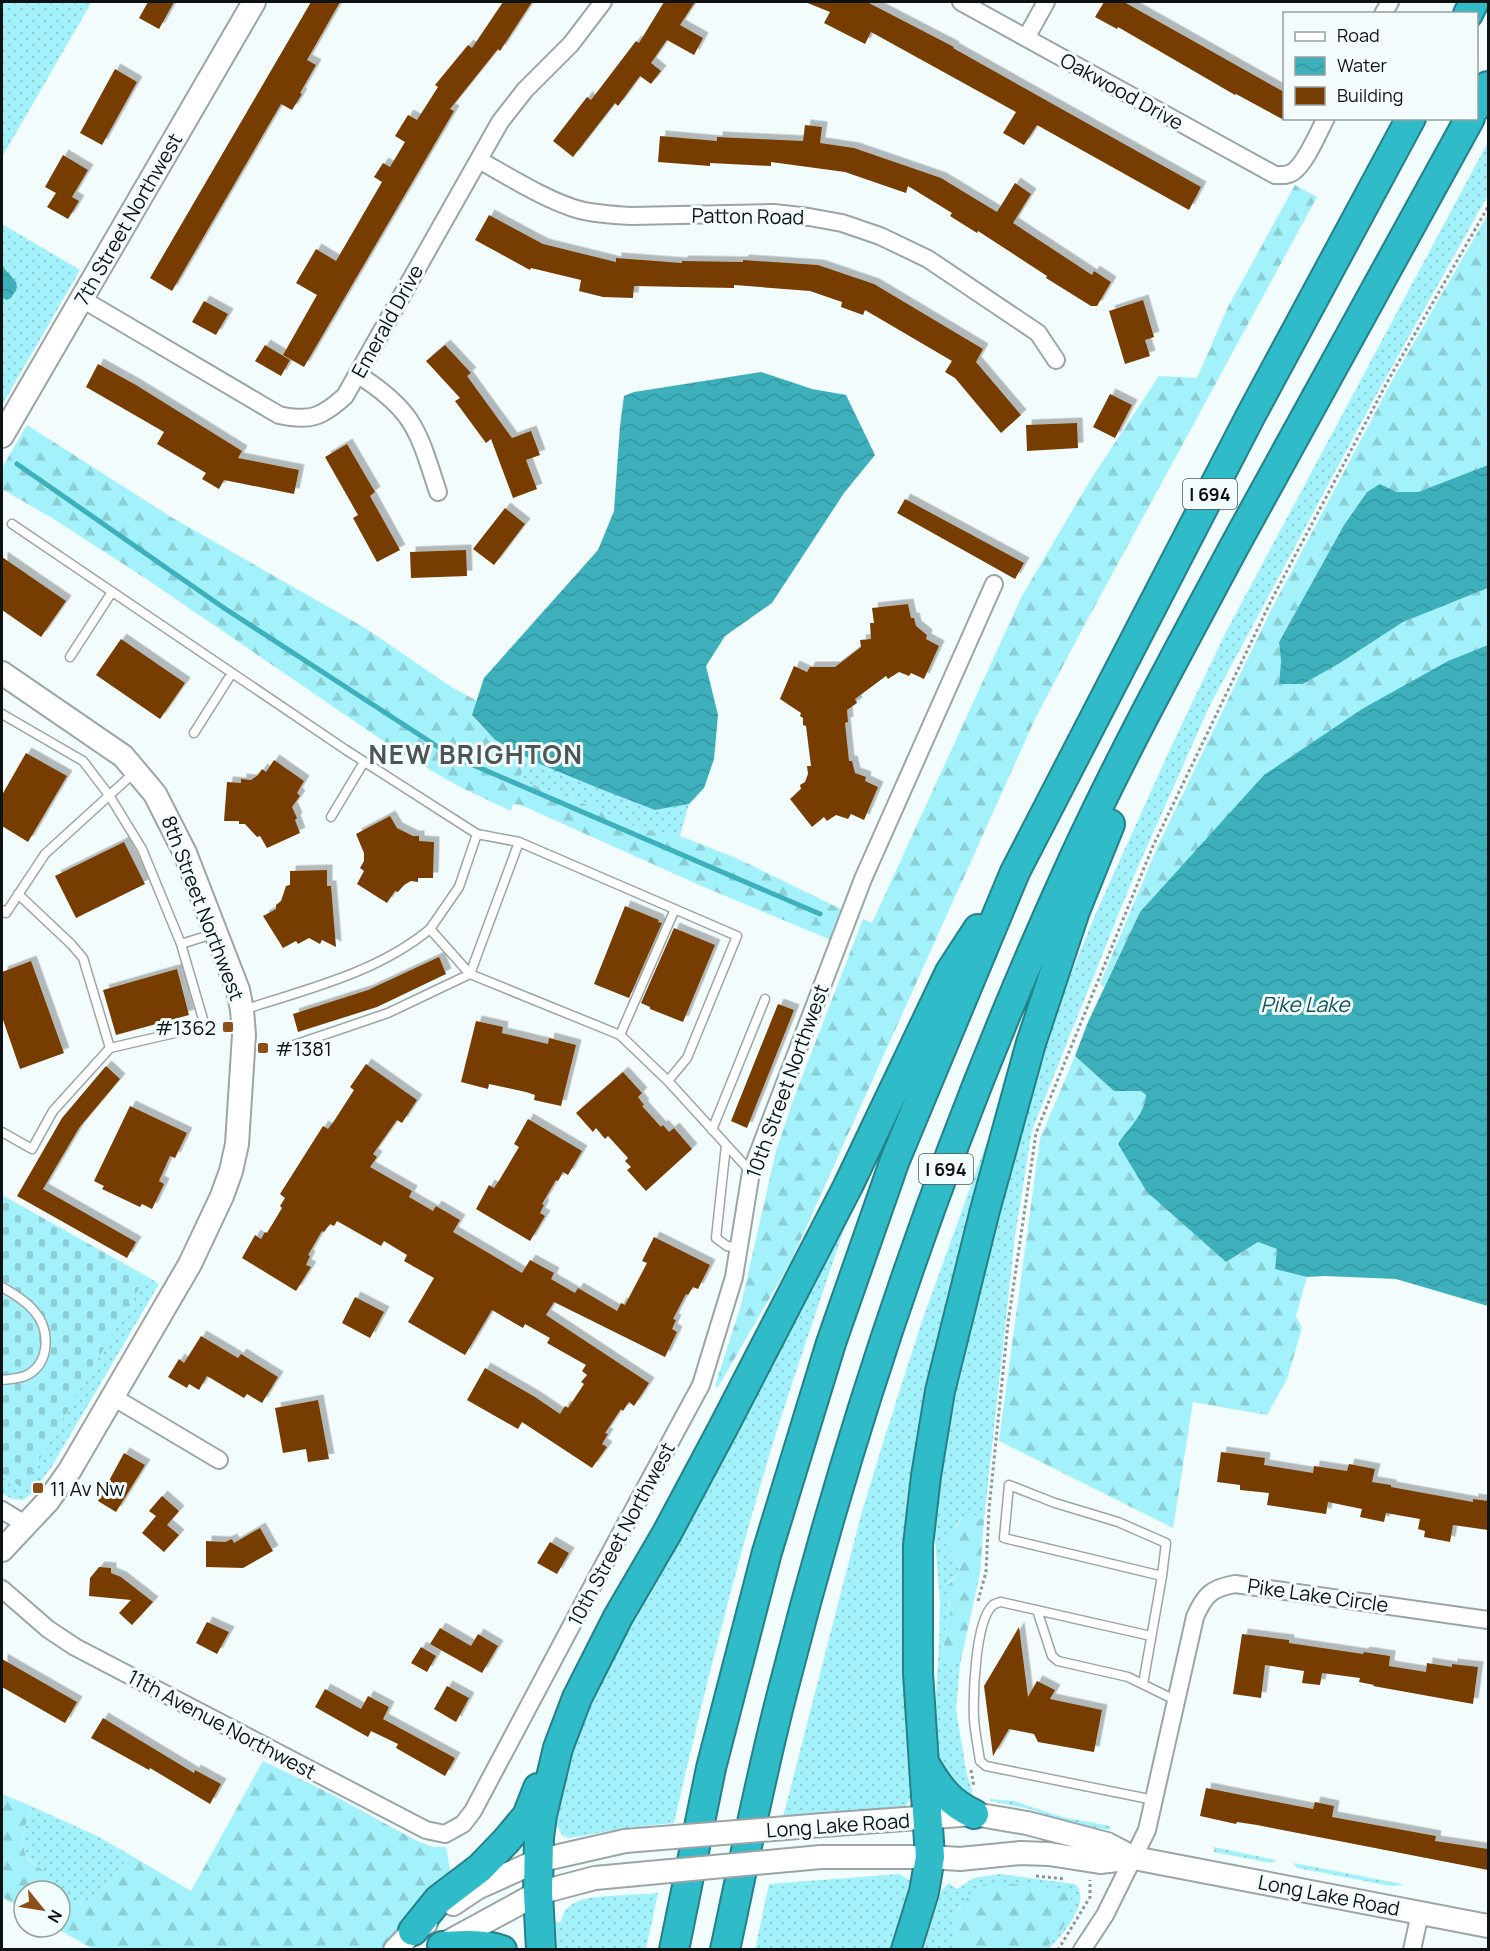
<svg xmlns="http://www.w3.org/2000/svg" width="1490" height="1951" viewBox="0 0 1490 1951" font-family="Manrope,sans-serif">
	<style>
		.grass { fill: url(#grass-dots) }
		.forest { fill: url(#forest-firs) }
		.cemetery { fill: url(#cemetery-stones) }
		.water { fill: url(#water-waves) }
		.lines { fill: none; stroke-linecap: round; stroke-linejoin: round }
		.stream { stroke: #3db0bc; stroke-width: 5 }
		.building { fill: #773d03; filter: url(#shadow) }
		.lane-casing { stroke: #9ca5a6; stroke-width: 11 }
		.street-casing { stroke: #9ca5a6; stroke-width: 20 }
		.secondary-casing { stroke: #9ca5a6; stroke-width: 26 }
		.highway-casing { stroke: #248089; stroke-width: 32 }
		.path { stroke: #8e9596; stroke-width: 3; stroke-dasharray: 3 3; stroke-linecap: butt }
		.lane { stroke: #fff; stroke-width: 8 }
		.street { stroke: #fff; stroke-width: 16 }
		.secondary { stroke: #fff; stroke-width: 22 }
		.highway { stroke: #2fbbc8; stroke-width: 28 }
		.secondary-bridge-casing { stroke: #9ca5a6; stroke-width: 26; stroke-linecap: butt }
		.secondary-bridge { stroke: #fff; stroke-width: 22 }
		.poi-dot { fill: #8e4e17; stroke: #f2fcfd; stroke-width: 2 }
		.labels { text-anchor: middle; dominant-baseline: central; stroke-width: 6; stroke-linejoin: round; paint-order: stroke }
		.shield { fill: #f2fcfd; stroke: #535859; stroke-width: 1.5 }
		.shield-label { font-size: 18px; font-weight: bold; fill: #0f1213 }
		.street-label { font-size: 20px; fill: #0f1213; stroke: #f2fcfd }
		.poi-label { font-size: 20px; fill: #0f1213; stroke: #f2fcfd; text-anchor: start }
		.water-label { font-size: 21px; font-style: italic; fill: #0e5157; stroke: #f2fcfd }
		.district-label { font-size: 26px; font-weight: bold; letter-spacing: 1.5px; fill: #4c5454; stroke: #f2fcfd }
	</style>
	<defs>
		<pattern id="grass-dots" width="8" height="8" patternUnits="userSpaceOnUse" patternTransform="scale(1.5)"><rect width="8" height="8" fill="#a3f1fa"/><path d="M2 2h.1M6 6h.1" fill="none" stroke="#8bced5" stroke-width="1.8" stroke-linecap="round"/></pattern>
		<pattern id="forest-firs" width="22" height="20" patternUnits="userSpaceOnUse" patternTransform="scale(1.5)"><rect width="22" height="20" fill="#a3f1fa"/><path d="M5 1l3.5 6h-7zM16 11l3.5 6h-7z" fill="#8bced5"/></pattern>
		<pattern id="cemetery-stones" width="16" height="16" patternUnits="userSpaceOnUse" patternTransform="scale(1.5)"><rect width="16" height="16" fill="#a3f1fa"/><path d="M2 7V4a2 2 0 0 1 4 0v3zM10 15v-3a2 2 0 0 1 4 0v3z" fill="#8bced5"/></pattern>
		<pattern id="water-waves" width="16" height="10" patternUnits="userSpaceOnUse" patternTransform="scale(1.5)"><rect width="16" height="10" fill="#3db0bc"/><path d="M0 5q4-4 8 0t8 0" fill="none" stroke="#3496a1"/></pattern>
		<filter id="shadow"><feDropShadow dx="5.5" dy="-5.5" stdDeviation="0" flood-color="#0004"/></filter>
	</defs>
	<rect width="100%" height="100%" fill="#f2fcfd"/>
	<path class="grass" d="M2 2H88L91 3 2 157Z
		M1488 142V195L1374 399 1209 707 1133 878 1032 1130 1015 1236 984 1520 974 1515 961 1518 956 1525 951 1552 959 1565 957 1575 948 1583 950 1613 946 1627 943 1655 946 1659 960 1664 956 1710 967 1775 972 1790V1799L941 1771 936 1753 934 1725 939 1647 940 1601 934 1528 941 1468 957 1377 1018 1139 1039 1062 1065 989 1096 913 1172 745 1225 634Z
		M2 224 80 270 2 405Z
		M526 756 603 790 655 810 689 804 680 836 640 829 590 806 520 780Z
		M986 1144 994 1146 944 1327 912 1795 906 1806 901 1808 783 1817 861 1515 883 1443 920 1327Z
		M839 1220 846 1223C823 1292 799 1361 777 1430 737 1560 704 1691 674 1823L626 1828 570 1838 563 1836 556 1824V1817L575 1743 588 1708 722 1452Z
		M146 1276 159 1284 52 1466 32 1493 23 1500 12 1499 2 1493V1475L23 1487Z
		M990 1799 1014 1801 1062 1817 1110 1826V1830L1062 1822 1030 1809 990 1801Z
		M33 1807 97 1836 130 1855C114 1876 90 1921 60 1895V1891H56C56 1876 42 1871 32 1862 16 1849 25 1823 33 1807Z
		M1214 1847 1276 1860 1271 1863 1214 1852Z
		M1294 1863 1402 1884 1403 1885 1391 1886 1298 1868 1295 1866Z
		M899 1874 914 1883 897 1949 755 1950 769 1884Z
		M1000 1874 1075 1884C1093 1900 1061 1936 1049 1949H1046L1064 1925 960 1905C955 1920 950 1933 956 1949L923 1950 941 1892 948 1883 957 1889 974 1878Z
		M658 1893 646 1949H557L556 1922H561C563 1911 568 1906 578 1901 591 1895 641 1895 658 1893Z"/>
	<path class="forest" d="M1295 185 1317 197 1078 637 1035 719 791 1261 718 1387 715 1386 741 1305 776 1151 794 1098 863 919 872 923 1022 596 1091 479 1159 376 1197 378 1228 307Z
		M1488 214V465L1418 492H1397L1380 484 1367 492 1344 525 1279 642 1281 661 1279 684H1303L1340 663 1403 622 1488 588V645L1448 661 1140 912 1104 987 1100 984 1157 848 1271 610 1393 379Z
		M27 425 171 517 365 628 450 686 477 701 472 716 495 740 526 756 520 780 590 806 640 829 680 836 736 858 843 910 831 940 697 884 521 805 513 804 511 811 462 788 404 755 145 578 52 518 2 489V468Z
		M1075 1056 1114 1091H1141L1146 1095C1144 1116 1128 1128 1118 1144L1148 1192 1226 1262 1258 1242 1277 1249 1275 1269 1307 1277 1296 1316 1302 1328 1287 1379 1267 1415 1193 1402 1173 1528 999 1441 1040 1139Z
		M966 1514 974 1515 984 1520 980 1573 960 1664 945 1659 943 1655 946 1627 950 1613V1602L946 1587 957 1575 959 1565 947 1545V1539C957 1533 956 1521 966 1514Z
		M263 1761 333 1795 415 1840 433 1847H446L452 1881 381 1949H93L54 1927H60V1895C90 1921 114 1876 130 1855L191 1891Z
		M2 1794 33 1807C25 1822 17 1847 30 1861 41 1871 56 1873 56 1891H24V1910L2 1897Z
		M987 1882 1060 1888 1069 1893C1078 1915 1058 1933 1046 1949H956C945 1920 963 1897 987 1882Z"/>
	<path class="cemetery" d="M2 1195 146 1276 23 1488 2 1475Z"/>
	<path class="water" d="M2 266 16 282 17 288 11 298 7 300 2 298Z
		M761 372 812 389 846 395 875 455 844 493 772 603 725 636 706 666 718 715 714 759 704 788 689 804 655 810 603 790 540 764 495 740 472 715 484 678 598 550 614 511 620 426 624 396 634 392Z
		M1488 465V588L1403 622 1340 663 1303 684H1279L1281 661 1279 642 1344 525 1367 492 1380 484 1397 492H1418Z
		M1488 645V1306L1396 1279 1325 1276 1307 1277 1275 1269 1277 1249 1258 1242 1226 1262 1147 1192 1118 1144C1128 1128 1144 1116 1146 1095L1141 1091H1114L1075 1056 1088 1022 1140 912 1264 775 1362 709 1448 661Z"/>
	<g class="lines">
		<path class="stream" d="M17 464 224 608 452 756 820 914"/>
	</g>
	<path class="building" d="M148 2H174L159 29 139 18Z
		M311 2H340L307 60 316 65 300 93 302 94 292 110 281 104 172 291 150 278Z
		M503 2H532L500 51 498 49 450 109 454 111 304 367 283 355 317 295 296 283 316 249 336 261 382 182 374 177 383 163 390 167 405 142 395 136 408 115 417 120 438 87 435 85 468 45 472 48Z
		M664 2H695L680 25 703 38 694 55 667 40 651 63 661 71 651 84 640 76 618 106 615 103 573 157 553 141 587 97 591 100 636 41 639 43Z
		M805 2H867L954 47 953 48 1201 187 1189 210 1037 125 1024 145 1003 133 1016 112 871 32 865 44 824 23 830 12Z
		M1104 2H1124L1284 92V120L1236 94 1235 95 1118 27 1117 29 1095 17Z
		M115 69 137 82 102 145 80 133Z
		M805 125 822 127 820 143 854 148 941 178 997 212 1015 183 1031 194 1013 223 1092 275 1094 271 1111 282 1097 306H1091L1046 278 1047 276 978 231 977 233 950 216 952 213 908 186 906 193 845 172 771 162V166L710 163V166L658 162 660 136 717 141V137L803 141Z
		M63 155 88 170 72 197 79 201 68 219 47 207 56 193 45 187Z
		M489 215 543 244 616 262V258L682 263V261L743 262V260L818 265 874 284 983 349 976 362 1021 415 1001 433 955 378 945 372 952 361 865 310 863 315 841 307 842 302 810 291 734 285V288L634 286 633 298 603 297 579 291 581 280 531 268 530 270 475 240Z
		M1143 300 1154 337 1145 340 1150 356 1125 364 1109 311Z
		M204 301 228 314 216 335 192 322Z
		M265 345 290 360 281 376 255 361Z
		M445 345 471 373 467 376 512 438 531 431 540 455 526 460 537 489 513 498 491 439 486 443 455 401 460 398 426 361Z
		M98 364 136 385 242 451 238 458 299 470 294 494 224 480 219 489 202 479 206 473 157 444 164 432 86 387Z
		M1110 394 1132 405 1115 438 1093 427Z
		M1077 423 1078 448 1027 451 1026 425Z
		M347 444 375 492 370 496 400 550 377 562 353 518 358 515 325 457Z
		M905 499 1024 563 1015 579 897 513Z
		M505 508 525 524 494 565 473 549Z
		M466 550 467 576 411 578 410 552Z
		M2 557 66 601 41 637 2 610Z
		M908 604 911 618H914L916 626 927 635 926 639 939 646 924 679 911 673 909 676 899 672 888 679 886 676 855 699 857 703 847 710 848 722 845 723 849 761H852L855 773 866 777 865 781 878 787 864 820 851 814 848 819 836 815 827 821 824 817 812 827 790 799 801 789 800 785 805 782 808 774 807 766H811L806 726 803 725V718L800 716 801 713 780 699 794 666 807 672 810 667H835L861 647 860 640 871 639 870 623H874L872 608Z
		M121 639 185 683 160 719 96 675Z
		M26 753 67 776 28 842 2 826V795Z
		M274 760 304 781 297 793 300 796 292 807 297 818 295 820 300 833 267 848 260 836 257 837 245 824H239V821H224L227 782 241 783V779L251 780 258 775 262 769 266 772Z
		M390 816 397 828 413 836H419V841L434 842 433 878H418V882L411 881 404 885 398 892 395 891 387 903 357 884 364 871 360 868 364 861V853L356 834Z
		M124 842 145 884 76 918 55 876Z
		M327 870V886H331L336 947 322 940 320 944 309 938 298 944 296 941 283 948 263 916 276 909V905L281 901 286 886 290 885V871Z
		M625 906 659 920 658 922 662 923 629 998 594 984Z
		M674 928 715 945 683 1022 650 1009V1007L641 1003Z
		M439 957 446 974 377 1007 298 1032 293 1014 368 990Z
		M31 961 64 1053 20 1069 2 1017V972Z
		M177 969 189 1015 116 1035 103 990Z
		M778 1004 794 1010 747 1128 731 1121Z
		M476 1021 503 1027 502 1033 548 1044 549 1038 576 1045 561 1106 534 1100 535 1095 526 1092 489 1084 488 1089 461 1082Z
		M366 1064 417 1100 402 1123 397 1120 373 1154 377 1157 370 1167 412 1191 409 1197 433 1211 436 1206 460 1220 453 1232 522 1273 530 1260 554 1273 551 1279 575 1293 578 1288 617 1311 621 1303 625 1305 647 1263 642 1261 654 1237 710 1265 698 1289 693 1287 688 1295 686 1294 673 1319 676 1320 672 1329 677 1332 665 1357 554 1302 546 1315 649 1383 634 1406 629 1402 623 1411 621 1409 605 1433 608 1434 602 1444 607 1447 592 1468 522 1422 518 1429 467 1400 485 1368 535 1397 560 1414 565 1406 568 1408 584 1384 581 1382 587 1375 582 1371 586 1365 547 1343 550 1338 525 1324 523 1328 492 1310 465 1355 408 1322 434 1278 404 1261 407 1255 384 1241 381 1246 337 1221 334 1226 330 1224 324 1232 322 1231 308 1255 310 1256 306 1265 311 1267 296 1291 242 1258 255 1235 261 1239 265 1232 267 1233 282 1208 280 1206 285 1198 280 1194 323 1126 328 1129 334 1121 354 1090 350 1087Z
		M106 1066 120 1079 79 1128 43 1189 136 1242 127 1258 17 1196 62 1118Z
		M623 1072 642 1093 638 1097 644 1105 642 1106 661 1127 663 1125 669 1132 674 1128 692 1149 646 1191 627 1170 631 1167 625 1161 628 1158 608 1136 605 1139 596 1128 593 1132 576 1113Z
		M130 1106 187 1133 175 1158 170 1156 159 1181 164 1184 152 1209 142 1204 140 1207 102 1189 104 1186 94 1181Z
		M528 1119 582 1151 568 1175 563 1172 558 1181 556 1180 542 1204 544 1205 540 1213 545 1216 530 1241 476 1209 489 1185 494 1188 500 1179 519 1147 514 1144Z
		M355 1297 384 1312 370 1338 342 1323Z
		M201 1336 238 1358 241 1354 278 1377 262 1403 247 1394 244 1398 207 1376 199 1390 189 1384 187 1388 168 1377 179 1359 184 1363Z
		M318 1400 329 1459 308 1462 306 1449 283 1453 275 1408Z
		M1221 1452 1265 1458 1264 1465 1313 1473 1314 1466 1347 1471 1349 1464 1375 1469 1372 1482 1391 1485V1487L1473 1502V1499L1488 1501V1530L1453 1525 1450 1542 1424 1537 1425 1531 1418 1529 1420 1519 1386 1513 1384 1522 1360 1517 1362 1509 1328 1502 1326 1514 1267 1505 1269 1493 1240 1490V1485L1217 1482Z
		M124 1453 145 1465 116 1512 98 1501Z
		M162 1496 179 1511 167 1525 179 1535 164 1552 142 1533 156 1516 149 1511Z
		M260 1528 273 1551 243 1568 206 1567V1541L225 1542 232 1539 234 1543Z
		M550 1542 569 1553 557 1574 537 1563Z
		M99 1567 111 1568V1573L121 1577 153 1602 132 1625 119 1613 131 1600 89 1596 90 1578Z
		M207 1622 229 1632 217 1654 196 1643Z
		M1019 1627 1028 1697 1037 1681 1055 1690 1050 1699 1102 1710 1094 1752 1038 1742 1034 1734 1009 1729 993 1756 984 1686Z
		M440 1628 471 1646 478 1634 498 1646 482 1673 430 1644Z
		M1242 1634 1289 1640V1643L1363 1654 1364 1652 1390 1656 1389 1666 1426 1672 1427 1663 1452 1667V1664L1478 1667 1473 1704 1373 1686 1374 1685 1359 1682 1360 1678 1322 1673 1320 1685 1302 1683 1304 1671 1265 1665 1261 1698 1233 1694Z
		M421 1647 436 1656 427 1672 411 1663Z
		M2 1659 77 1702 65 1723 2 1687Z
		M447 1686 469 1698 456 1722 434 1709Z
		M325 1689 361 1709 368 1696 389 1707 383 1719 455 1758 445 1776 396 1748 398 1744 371 1731 368 1737 315 1707Z
		M103 1718 194 1773 195 1770 221 1784 210 1804 150 1768 149 1770 91 1738Z
		M1206 1788 1313 1809 1315 1802 1334 1806 1332 1817 1436 1836 1435 1841 1488 1849V1870L1257 1825 1237 1822 1236 1824 1200 1816Z"/>
	<g class="lines">
		<g class="lane-casing">
			<path id="lane" d="M12 524 346 750 477 834 459 887 430 929
				M70 657 112 592
				M2 714 83 761 109 795 142 849 181 944 216 933
				M194 733 232 673
				M331 817 364 762
				M477 834 519 842 737 936 687 1058 668 1081
				M18 894 71 944 83 958 110 1048
				M2 910 6 913 45 854 136 771
				M243 1010C307 989 377 973 430 929L470 974 620 1035 668 1081 751 1172
				M620 1035 675 909
				M294 1045 388 1013 470 974 519 842
				M712 1130 765 999
				M2 1132 32 1149 53 1111 110 1048 205 1026 181 944
				M726 1145 716 1238 727 1246 739 1248
				M2 1287C14 1294 26 1301 35 1312 50 1330 50 1361 29 1374 21 1379 10 1379 2 1380
				M1009 1485 1055 1503 1118 1522 1166 1543 1162 1576 1004 1538Z
				M1037 1610 1052 1656 1058 1661 1128 1677 1175 1700
				M1151 1636 1001 1602C1000 1602 994 1604 993 1605 975 1621 973 1695 974 1719 975 1733 978 1747 980 1761L986 1766 1154 1800
				M1143 1684 1162 1576"/>
		</g>
		<g class="street-casing">
			<path id="street" d="M961 2 1275 175C1282 175 1287 176 1293 172 1306 163 1318 133 1326 118
				M1383 14 1390 2
				M1026 38 1046 2
				M479 160C508 176 547 201 580 210 596 214 613 215 631 216L774 213 809 217 842 223 880 236 928 259 1038 333 1056 360
				M82 299 279 415C310 422 322 417 345 396L500 122 525 90 571 44 603 2
				M357 374C414 410 418 430 438 492
				M113 1397 219 1460
				M2 1510 25 1524
				M2 1589 48 1629 75 1647 426 1830 445 1834 463 1824 473 1811 602 1568 701 1385 734 1277 751 1172 863 879 994 584
				M1082 1950 1105 1915 1147 1830 1195 1617C1204 1596 1211 1588 1235 1584L1488 1620
				M1412 1950 1420 1913"/>
		</g>
		<g class="secondary-casing">
			<path id="secondary" d="M2 436 254 2
				M2 673 123 756 155 794 185 853 238 990 242 1010 244 1035 237 1144 231 1171 222 1196 190 1264 70 1470 48 1501 2 1550
				M823 1825 974 1814 1027 1823 1107 1844 1134 1858 1488 1926
				M821 1857H930L960 1859 1020 1853 1049 1854 1100 1862 1134 1858
				M453 1904 477 1888 537 1861 625 1841
				M441 1946 538 1893 595 1878
				M395 1950 413 1931 426 1923"/>
		</g>
		<g class="highway-casing">
			<path id="highway" d="M1468 14 1474 2
				M1476 107 1488 86
				M926 1766C939 1788 950 1803 974 1814
				M413 1931 438 1900 480 1868 506 1841 527 1816 538 1788
				M442 1946C463 1945 482 1943 502 1950
				M541 1950 538 1893 539 1837 542 1815 558 1748 577 1698 618 1617 667 1533 723 1428 848 1186 950 972 978 929
				M674 1950 711 1768 767 1552 831 1343 895 1160 1015 872 1251 415 1411 118
				M725 1950C744 1862 761 1773 784 1686 856 1403 952 1124 1074 858 1123 752 1179 650 1234 547 1312 404 1391 261 1470 118
				M906 1950 924 1892 930 1857 918 1673V1545L926 1476 940 1391 985 1210 1031 1043 1075 911 1110 824"/>
		</g>
		<path class="path" d="M978 1601 986 1572 989 1509 1008 1323 1036 1133 1153 846 1272 599 1390 377 1488 207
			M971 1770 974 1787
			M1036 1876 1065 1879
			M1058 1950 1090 1897V1880"/>
		<use href="#lane" class="lane"/>
		<use href="#street" class="street"/>
		<use href="#secondary" class="secondary"/>
		<use href="#highway" class="highway"/>
		<g class="secondary-bridge-casing">
			<path id="secondary-bridge" d="M625 1841 823 1825
				M595 1878 821 1857"/>
		</g>
		<use href="#secondary-bridge" class="secondary-bridge"/>
	</g>
	<g class="poi-dot">
		<rect x="222" y="1021" width="12" height="12" rx="3"/>
		<rect x="257" y="1042" width="12" height="12" rx="3"/>
		<rect x="32" y="1482" width="12" height="12" rx="3"/>
	</g>
	<g class="labels">
		<g class="shield">
			<rect x="1183" y="479" width="54" height="30" rx="4.5"/>
			<rect x="919" y="1154" width="54" height="30" rx="4.5"/>
		</g>
		<g class="shield-label">
			<text x="1210" y="494">I 694</text>
			<text x="946" y="1169">I 694</text>
		</g>
		<g class="street-label">
			<text transform="translate(1122 91) rotate(29)">Oakwood Drive</text>
			<text transform="translate(748 216) rotate(1)">Patton Road</text>
			<text transform="translate(128 219) rotate(-60)">7th Street Northwest</text>
			<text transform="translate(387 321) rotate(-61)">Emerald Drive</text>
			<text transform="translate(203 908) rotate(69)">8th Street Northwest</text>
			<text transform="translate(787 1081) rotate(-70)">10th Street Northwest</text>
			<text transform="translate(621 1534) rotate(-62)">10th Street Northwest</text>
			<text transform="translate(1318 1595) rotate(8)">Pike Lake Circle</text>
			<text transform="translate(222 1724) rotate(28)">11th Avenue Northwest</text>
			<text transform="translate(838 1825) rotate(-4)">Long Lake Road</text>
			<text transform="translate(1329 1895) rotate(11)">Long Lake Road</text>
		</g>
		<g class="poi-label">
			<text x="216" y="1027" text-anchor="end">#1362</text>
			<text x="275" y="1048">#1381</text>
			<text x="50" y="1488">11 Av Nw</text>
		</g>
		<g class="water-label">
			<text x="1305" y="1004">Pike Lake</text>
		</g>
		<g class="district-label">
			<text x="476" y="754">NEW BRIGHTON</text>
		</g>
	</g>
	<rect width="1490" height="1951" fill="none" stroke="#0f1213" stroke-width="6"/>
	<rect x="1283" y="12" width="195" height="108" fill="#f2fcfd" stroke="#979e9f" stroke-width="1.5"/>
	<rect x="1295" y="32" width="30" height="9" fill="#ffffff" stroke="#979e9f" stroke-width="1.5"/>
	<text x="1337" y="42" font-size="18" fill="#0f1213">Road</text>
	<rect x="1295" y="57" width="30" height="18" fill="url(#water-waves)" stroke="#979e9f" stroke-width="1.5"/>
	<text x="1337" y="72" font-size="18" fill="#0f1213">Water</text>
	<rect x="1295" y="87" width="30" height="18" fill="#773d03" stroke="#979e9f" stroke-width="1.5"/>
	<text x="1337" y="102" font-size="18" fill="#0f1213">Building</text>
	<g transform="translate(42 1909) rotate(120)"><circle r="28" fill="#f2fcfd" stroke="#979e9f" stroke-width="1.5"/>
	<path d="M0-4.5L10 22L0 15L-10 22Z" fill="#8e4e17"/>
	<text y="-9" font-size="16" font-weight="bold" text-anchor="middle" fill="#0f1213">N</text>
	</g>
</svg>
